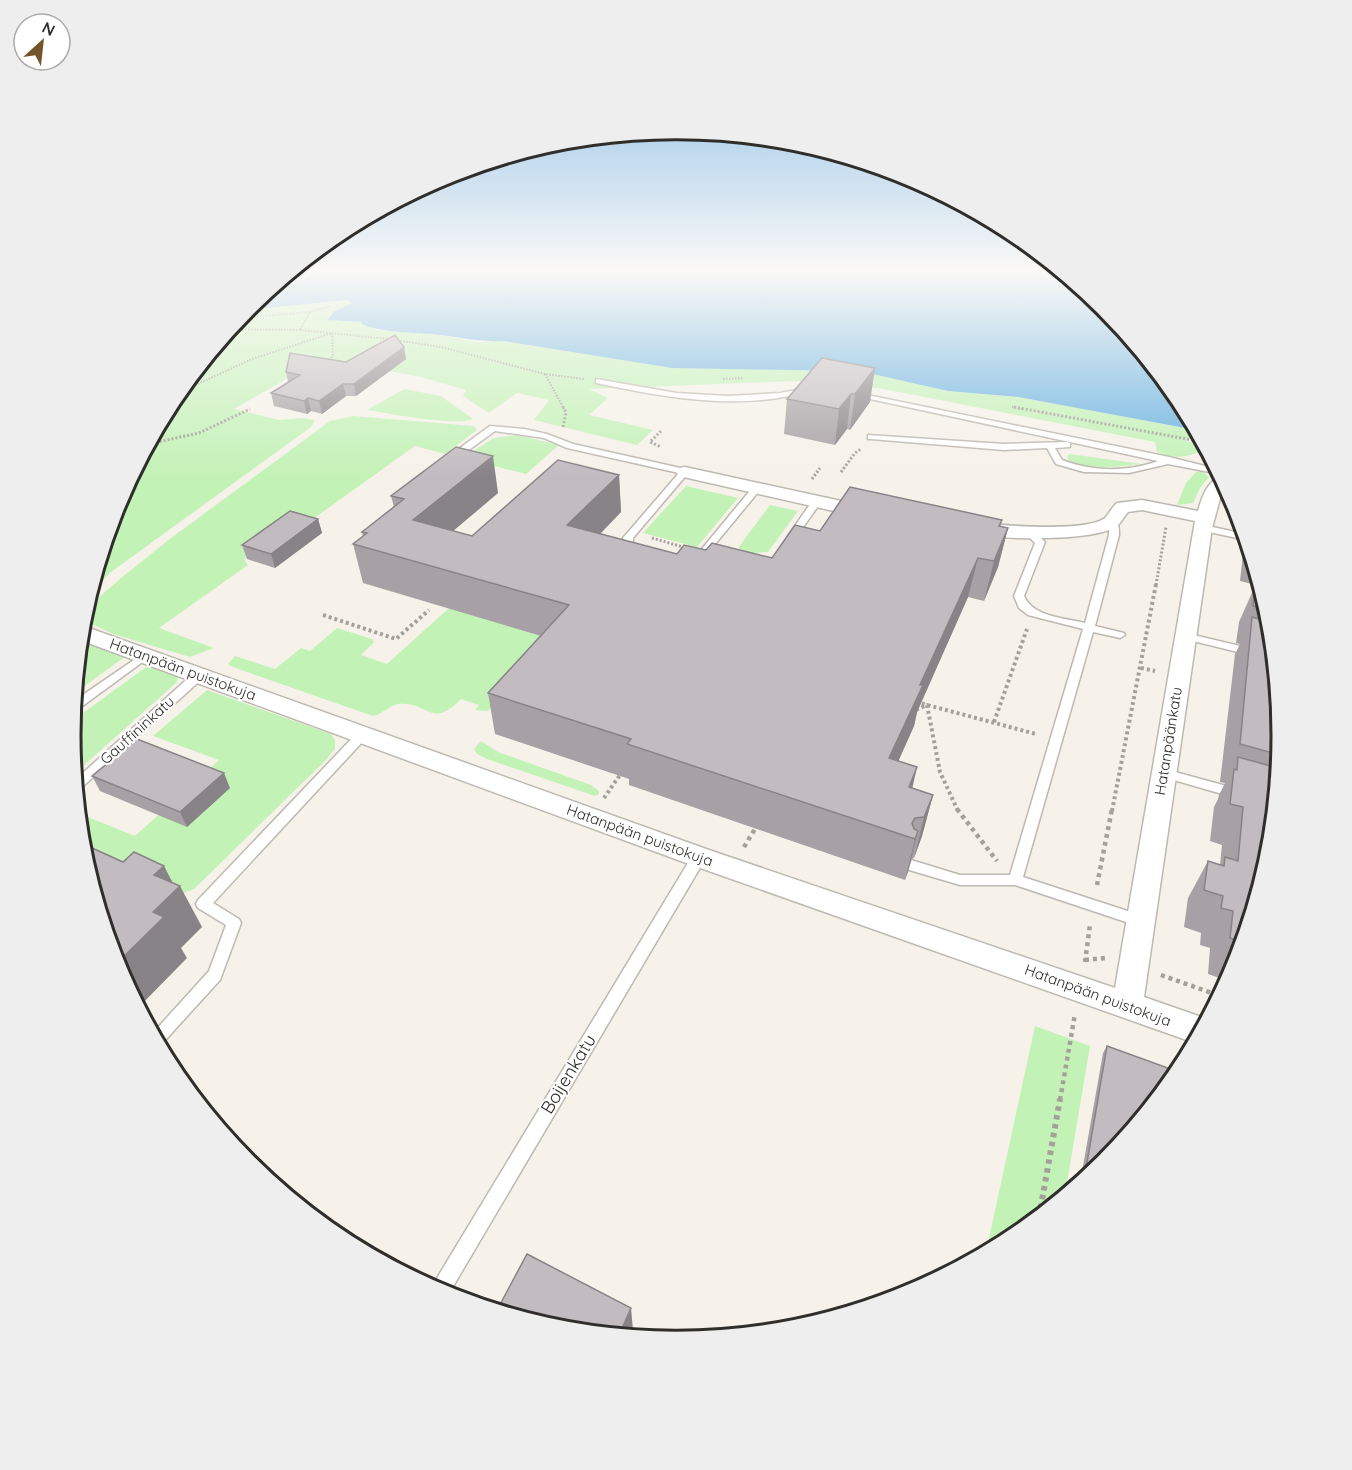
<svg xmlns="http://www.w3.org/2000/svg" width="1352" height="1470" viewBox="0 0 1352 1470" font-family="Quicksand,sans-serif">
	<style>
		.green { fill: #c3f2b7 }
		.water { fill: #6ab2e0 }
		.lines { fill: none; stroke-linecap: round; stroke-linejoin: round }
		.lane-casing { stroke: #bdb9b1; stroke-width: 3 }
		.street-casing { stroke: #bdb9b1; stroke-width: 3 }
		.path-far4 { stroke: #a4a19b; stroke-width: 2; stroke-dasharray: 1.5 1.5; stroke-linecap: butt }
		.path-far3 { stroke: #a4a19b; stroke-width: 3; stroke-dasharray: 2 2; stroke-linecap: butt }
		.path-far2 { stroke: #a4a19b; stroke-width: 4; stroke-dasharray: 3 3; stroke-linecap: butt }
		.path-far1 { stroke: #a4a19b; stroke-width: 4.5; stroke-dasharray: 4 4; stroke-linecap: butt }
		.path { stroke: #a4a19b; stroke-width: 6; stroke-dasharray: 4.5 4.5; stroke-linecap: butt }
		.lane { fill: #fff; fill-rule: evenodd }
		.street { fill: #fff; fill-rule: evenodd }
		.wall { fill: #a7a1a5 }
		.shaded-wall { fill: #888386 }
		.building { fill: #c2bbc0; stroke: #888386; stroke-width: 1.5 }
		.labels { text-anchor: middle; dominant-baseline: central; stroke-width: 4.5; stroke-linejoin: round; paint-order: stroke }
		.street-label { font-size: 15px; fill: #2f2e2b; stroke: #fff }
		.near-street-label { font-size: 18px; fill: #2f2e2b; stroke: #fff }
		.rim { fill: none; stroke: #2f2e2b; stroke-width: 3 }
	</style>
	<rect width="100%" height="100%" fill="#f6f2ea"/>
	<path class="green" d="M347 300 352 303 335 311 327 320 362 322 377 330 440 335 478 342 503 341 677 368 840 371 877 375 948 391 1018 397 1196 430 1199 435 1185 441 1203 445 1206 449C1188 457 1177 460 1157 452L1155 442 878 388 820 380 589 389 608 398 589 415 653 430 637 445 534 420 549 400 517 393 489 413 463 396 466 390 421 377 331 360 302 370 234 409 279 420 302 418 315 420 311 427 111 572 88 596 117 503 173 398 246 310Z
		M404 389 441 396 473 419C456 427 388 413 367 410Z
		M353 416 474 426 477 430 445 454 415 446 303 526 293 523 244 559 248 565 159 628 214 648 190 657 113 634 86 621 99 597 126 574 171 538 330 421Z
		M517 435 559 445 526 474 462 458 494 438Z
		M1070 454 1141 464C1117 467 1091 470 1069 461L1067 456Z
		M1196 472H1203L1209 477 1200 488 1193 503 1177 505 1186 483Z
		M686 486 738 498 697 547 643 533Z
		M770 505 798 511 768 552 751 553 738 548Z
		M449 608 547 638 501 701 487 711 475 710 479 705 461 699C432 730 427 701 399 704 389 705 383 714 373 716L230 666 228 664 235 656 275 669 301 648 310 651 337 628 372 639 374 642 361 655 387 664Z
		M80 639 126 656 75 693Z
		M149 665 175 674 178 677 177 682 74 774 71 735 72 721Z
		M207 690 331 734 335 740V749L326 760 194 889 182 894 82 851 78 813 135 836 219 760 153 736Z
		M481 741 498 752 591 785 599 791V794L595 796 487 759 477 754 474 749Z
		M1035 1026 1090 1046 1065 1195 1012 1239 986 1252Z"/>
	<path class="water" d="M292 270H1060L1104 307 1180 399 1196 430 1018 397 948 391 877 375 840 371 672 368 503 341C481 342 462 338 441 335 415 332 386 334 361 324L362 322 327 320 335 311 352 303 347 300 246 310Z"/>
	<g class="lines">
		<g class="lane-casing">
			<path id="lane" d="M596 379 677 393 728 396 780 393 807 388 811 390C804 394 793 395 784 397 723 408 657 396 596 383Z
				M853 392 1169 457 1217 469 1220 474 1168 464 1129 473 1084 472 1056 464 1047 448 1004 450 871 439H868V435L1004 444 1067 442 1070 443V447L1055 448 1062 460C1092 472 1128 472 1158 461L856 396 852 394Z
				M490 426 524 429 547 434 573 444 685 469 689 472 633 538V543L642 551 637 554 625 546 623 538 679 473 567 448 544 438 495 431 455 460H449V456Z
				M756 486 759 487V491L707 554 697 562H691V558L701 550 753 487Z
				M816 499 821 502 794 540H788V536L813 500Z
				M1111 519C1119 521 1119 528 1119 535L1095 626 1124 633 1125 635 1120 638 1093 632 1023 877 1146 917 1148 921 1146 925 1141 927 1015 885H960L906 869 904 865 906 861 911 860 960 875H1010L1083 629 1028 615 1019 608 1014 596 1035 543 1025 533 1027 531H1033L1045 542 1024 596C1033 617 1065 618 1085 623L1109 535V526L1106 522Z
				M1203 525 1245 534 1246 540 1200 530V526Z
				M1185 633 1274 654V661L1181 638 1180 636 1181 634Z
				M144 653 150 656 148 658 77 710 73 711 74 701Z
				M199 671 205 675 203 678 80 789 76 791 75 780 195 672Z
				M362 731 366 732 368 735 366 738 213 903 239 919 241 923 220 980 159 1047 152 1034 209 971 226 925 198 908 196 904 198 900 358 732Z
				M1164 769 1241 790 1242 793 1241 796 1236 798 1160 776 1158 773Z
				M699 852 704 853 706 857 704 861 448 1295 431 1288 694 853Z"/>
		</g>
		<g class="street-casing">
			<path id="street" d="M685 467 869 507 876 509 878 513 876 517 869 519 679 476 676 472 679 468Z
				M1221 476 1227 487 1221 495 1212 528 1144 997 1207 1019 1195 1043 689 864 80 640 81 627 89 628 709 850 1115 988 1195 521 1142 510 1128 512C1124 516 1121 523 1117 526 1094 542 996 540 968 533L966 529 968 525 975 523C1000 525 1086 533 1105 518 1109 514 1112 507 1117 503L1142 500 1198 511C1202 497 1207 482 1221 476Z"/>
		</g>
		<path class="path-far4" d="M310 312 331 306
			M239 318 310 312 300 330
			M230 329 300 330 389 339 441 347 545 374 584 379
			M545 374 564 409
			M723 379 743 378
			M176 394 252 359 332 333 333 356 327 363
			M1012 407 1022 409"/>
		<path class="path-far3" d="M1014 407 1203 442
			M563 427 566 412 563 407
			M661 431 650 442 661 447
			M148 444 199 433 250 409
			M841 472 855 453 861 449
			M812 479 820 468
			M652 538 683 547
			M1156 585 1166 527"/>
		<path class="path-far2" d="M323 615 396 639 429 610
			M1141 668 1155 671
			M916 702 1036 734
			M916 710 927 705 940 772 958 811
			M994 722 1027 629
			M604 798 622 772
			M1112 811 1156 584"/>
		<path class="path-far1" d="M957 809 997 861
			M744 847 755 829
			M1097 885 1112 809
			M1085 960 1105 958
			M1085 962 1090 925
			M1161 975 1220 996
			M1060 1100 1075 1014"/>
		<path class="path" d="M1039 1217 1060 1099"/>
		<use href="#lane" class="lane"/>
		<use href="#street" class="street"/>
	</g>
	<path class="wall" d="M822 358 870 402 850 430 847 429 835 445 784 434 787 399Z
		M406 359 356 396H346L322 414 311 411 307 414 274 406 271 393 288 382 286 372 346 362Z
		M619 475 621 512 600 534 677 554 706 550 772 558 820 531 1002 520 1000 527 1008 528 998 567 984 601 968 597 917 712 914 726 898 761 912 788 933 795 922 836 914 858 912 859 905 880 629 785V779L495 734 488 693 541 636 363 583 353 544 363 537 362 532 394 507 391 496 498 493 453 531 472 536Z
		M318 519 322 533 275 568 247 559 242 545Z
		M1248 544 1260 586 1240 581 1243 554Z
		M1255 586 1261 587 1270 617 1281 735 1270 853 1235 967 1228 981 1208 974 1210 948 1200 945 1201 933 1184 927 1188 898 1208 861 1220 865 1222 845 1210 841 1214 807 1218 799 1219 795 1225 783 1220 782 1235 654 1240 644 1236 643 1239 622Z
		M92 776 230 788 187 827 100 791Z
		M1107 1046 1104 1163 1080 1183 1103 1053Z"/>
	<path class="shaded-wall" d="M404 347 406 359 356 396 354 384Z
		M875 368 870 402 850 430 855 394Z
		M343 384 346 396 322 414 319 401Z
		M851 394 847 429 835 445 839 409Z
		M308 398 311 411 307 414 304 401Z
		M493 456 498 493 421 558 413 520Z
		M619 475 621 512 571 564 567 525Z
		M318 519 322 533 275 568 271 554Z
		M1008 528 998 567 984 601 994 561Z
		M978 558 968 597 917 712 914 726 881 800 889 758 920 685Z
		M917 767 908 808 909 787Z
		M224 773 230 788 187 827 180 812Z
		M933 795 922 836 914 858 924 817Z
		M918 831 908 872 905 880 915 839Z
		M164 866 176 889 180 886 202 927 181 948 187 958 138 1008 116 964 153 912 154 875Z
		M631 1308 633 1330 630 1336 619 1335Z"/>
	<path class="building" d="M395 335 404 347 354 384H343L319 401 308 398 304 401 271 393 300 375 286 372 290 353 346 362Z
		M822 358 875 368 855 394H851L839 409 787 399Z
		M456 447 493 456 413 520 472 536 558 460 619 475 567 525 677 554 684 545 706 550 712 543 772 558 795 525 820 531 850 487 1002 520 999 526 1008 528 994 561 978 558 920 685H923L889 758 917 767 909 787 933 795 924 817 915 818 912 823 914 829 918 831 915 839 627 744 631 739 488 693 569 605 353 544 367 533 362 532 404 499 391 496Z
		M290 511 318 519 271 554 242 545Z
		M1255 586 1261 587 1268 610 1253 606Z
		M1252 617 1270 622 1281 735 1280 755 1240 744Z
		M137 739 224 773 180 812 92 776Z
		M1238 757 1278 768 1270 853 1243 942 1230 938 1233 911 1221 908 1223 896 1204 890 1208 861 1224 866 1225 857 1238 861 1243 807 1230 804 1234 769 1237 770Z
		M81 843 123 862 134 852 164 866 154 875 180 886 153 912 164 917 116 964 82 853Z
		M1107 1046 1179 1072 1104 1163 1084 1180Z
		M527 1254 631 1308 619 1335 558 1329 497 1310Z"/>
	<linearGradient id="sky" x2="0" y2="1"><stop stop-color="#75b3e5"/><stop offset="0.57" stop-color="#fbf9f6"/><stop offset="1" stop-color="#fbf9f6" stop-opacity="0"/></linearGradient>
	<rect width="1352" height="476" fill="url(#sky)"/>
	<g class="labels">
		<g class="street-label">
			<text transform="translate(183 669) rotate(20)">Hatanpään puistokuja</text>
			<text transform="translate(137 730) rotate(-42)">Gauffininkatu</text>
			<text transform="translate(1168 741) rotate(-81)">Hatanpäänkatu</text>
			<text transform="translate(640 835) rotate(20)">Hatanpään puistokuja</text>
			<text transform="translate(1098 995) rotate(20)">Hatanpään puistokuja</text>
		</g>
		<g class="near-street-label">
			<text transform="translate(568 1074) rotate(-59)">Boijenkatu</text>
		</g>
	</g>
	<path d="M0 0H1352V1470H0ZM81 735a595 595 0 1 1 1190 0a595 595 0 1 1-1190 0Z" fill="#eee" fill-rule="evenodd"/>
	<path class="rim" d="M81 735a595 595 0 1 1 1190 0a595 595 0 1 1-1190 0Z"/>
	<g transform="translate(42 42) rotate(27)"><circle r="28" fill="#ffffff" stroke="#acabaa" stroke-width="1.5"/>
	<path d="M0-4.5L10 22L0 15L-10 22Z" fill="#74542a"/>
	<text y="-9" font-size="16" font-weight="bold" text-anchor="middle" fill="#2f2e2b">N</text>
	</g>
</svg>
